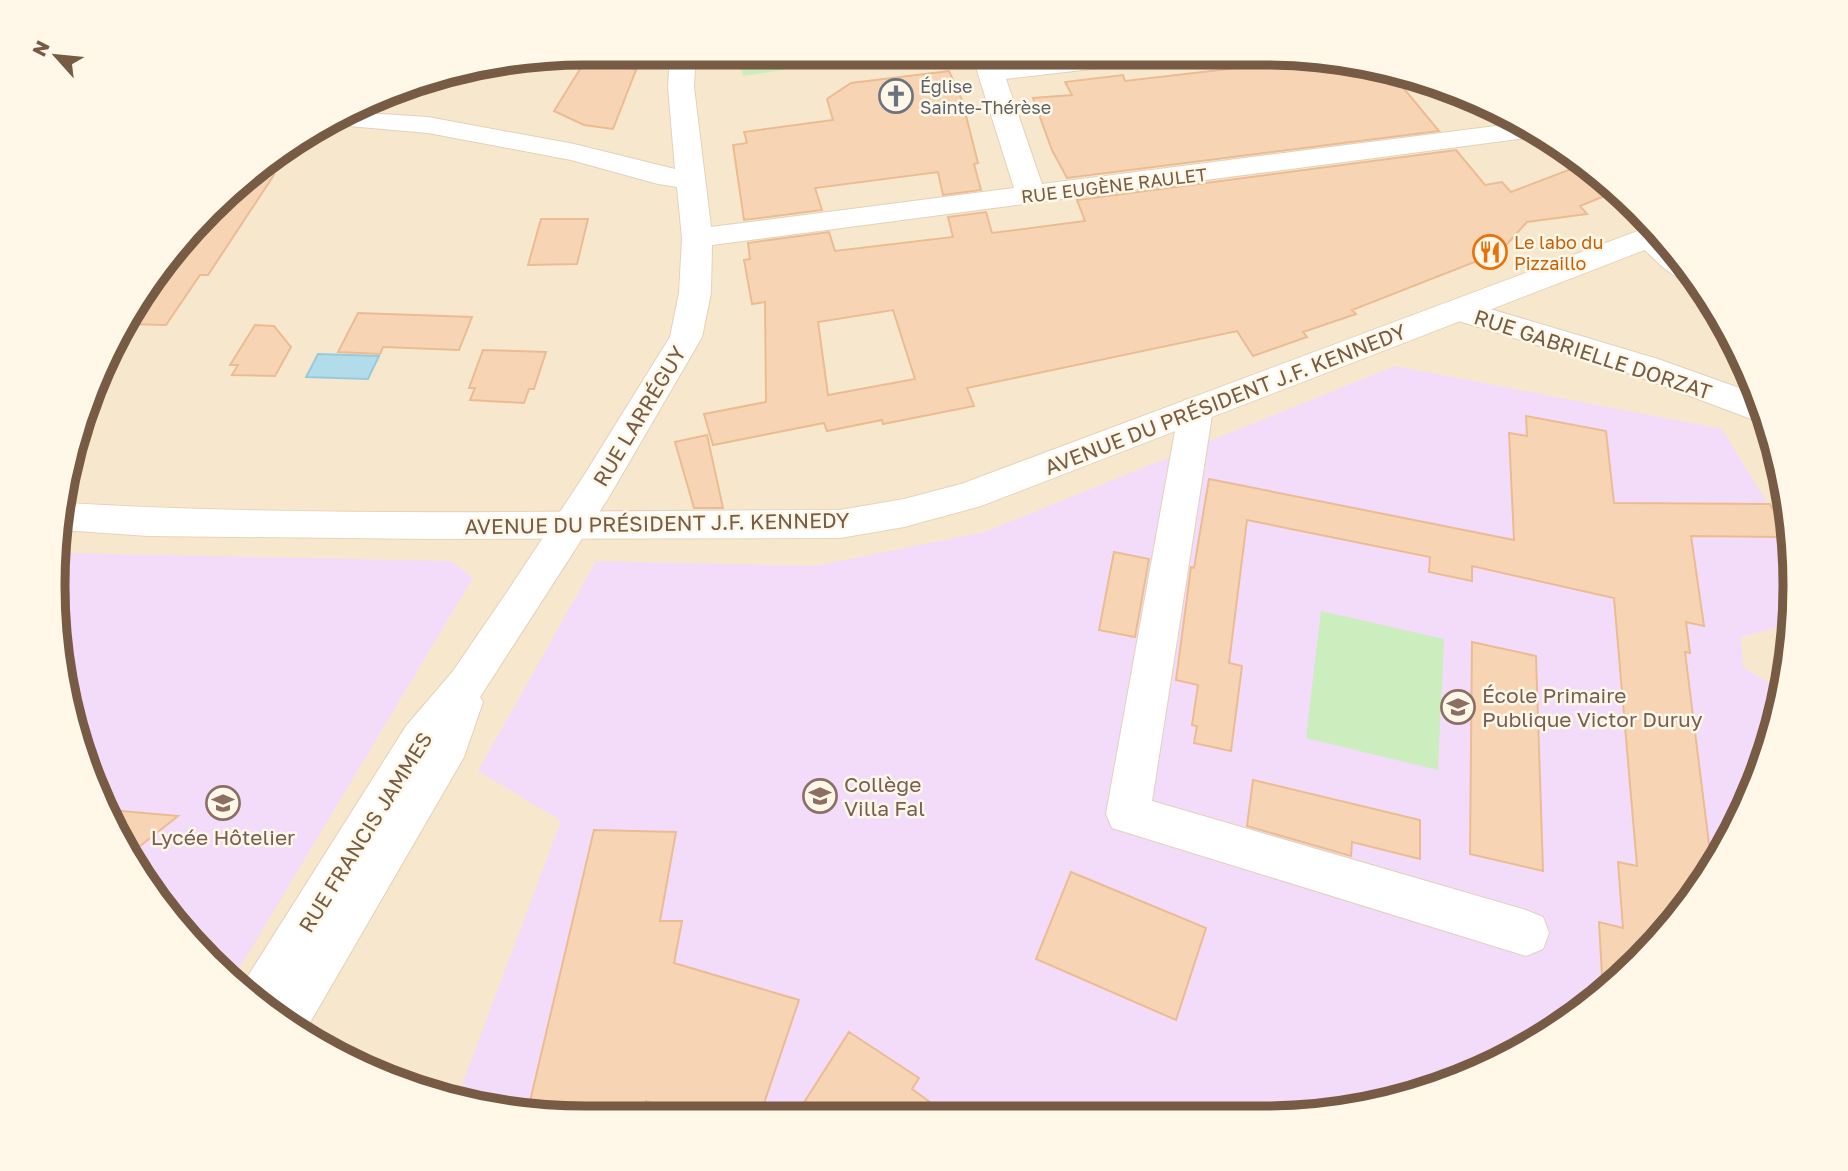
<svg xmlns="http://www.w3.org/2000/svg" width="1848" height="1171" viewBox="0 0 1848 1171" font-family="'Golos Text',sans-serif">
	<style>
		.residential { fill: #f7e8cd }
		.education { fill: #f2dcfa }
		.green { fill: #ccedbd }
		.water { fill: #b2dcea; stroke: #97cbdc; stroke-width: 2 }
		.building { fill: #f7d5b4; stroke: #ebbc93; stroke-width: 2; fill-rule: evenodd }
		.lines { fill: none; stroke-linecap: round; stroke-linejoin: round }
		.street-casing { stroke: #e3d1ba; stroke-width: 2 }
		.secondary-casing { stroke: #e9d3b8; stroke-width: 2 }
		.street { fill: #fff; fill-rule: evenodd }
		.secondary { fill: #fff; fill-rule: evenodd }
		.labels { text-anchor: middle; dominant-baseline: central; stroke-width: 5; stroke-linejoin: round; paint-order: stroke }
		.far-worship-label { font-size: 18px; fill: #5b616d; stroke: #fff8e8; text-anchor: start }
		.far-street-label { font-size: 18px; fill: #775b44; stroke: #fff8e8 }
		.far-food-label { font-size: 18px; fill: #c56008; stroke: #fff8e8; text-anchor: start }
		.street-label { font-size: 21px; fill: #775b44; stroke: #fff8e8 }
		.education-label { font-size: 21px; fill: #785e54; stroke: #fff8e8; text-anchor: start }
		.rim { fill: none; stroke: #775b44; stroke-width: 9 }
	</style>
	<rect width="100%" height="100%" fill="#fef5df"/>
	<path class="residential" d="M586 53 1332 57 1466 93 1587 163 1663 234 1724 319 1767 415 1791 516 1794 621 1777 724 1740 822 1685 910 1614 986 1499 1063 1401 1100 1298 1117 516 1114 382 1078 261 1008 142 881 71 724 53 585 81 414 163 261 289 143 415 81Z"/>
	<path class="education" d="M1395 366 1722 429 1788 537 1792 555 1794 607 1786 625 1741 637 1743 667 1783 691 1777 724 1740 822 1685 910 1614 986 1499 1063 1401 1100 1298 1117 516 1114 457 1098 561 821 478 771 596 561 815 566 984 532Z
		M58 553 451 561 473 578 233 979 142 881 71 724 53 585Z"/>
	<path class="green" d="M737 53 799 54 804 67 743 76Z
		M1321 611 1444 639 1438 770 1306 738Z"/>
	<path class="water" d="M318 354 379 356 368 379 306 377Z"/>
	<path class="building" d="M590 53H630L623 64 636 70 613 129 584 125 554 111Z
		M1332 57 1391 73 1439 131 1067 178 1052 150 1033 98 1072 95 1065 82 1123 75 1125 81Z
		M949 71 962 100 978 163 974 164 981 190 943 195 938 172 815 188 822 210 744 220 733 145 747 143 744 132 833 120 827 99 851 83Z
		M1456 150 1485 185 1502 182 1511 192 1587 163 1617 191 1580 206 1587 214 1527 222 1500 252 1352 310 1356 314 1303 332 1307 337 1253 356 1237 331 967 388 974 406 883 424 882 420 827 431 824 423 713 445 704 414 766 402 765 302 752 304 744 260 750 259 748 243 829 232 835 251 953 237 948 217 986 212 992 233 1085 221 1077 200ZM893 310 915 379 828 395 818 322Z
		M264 166 274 175 208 275H200L166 325 129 324 163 261Z
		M541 219H588L577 264 528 265Z
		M358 313 472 317 459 350 383 347 380 354 338 352Z
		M255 325 274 326 291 347 275 376 232 375 238 365H230Z
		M483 350 546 352 534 389H529L524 403 470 400 475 388H469Z
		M1526 416 1606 431 1614 503 1770 504 1788 537 1691 536 1704 626 1686 622 1690 653 1685 652 1712 868 1685 910 1614 986 1603 993 1599 922 1623 928 1618 862 1637 866 1614 598 1472 566V581L1429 572 1430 557 1247 520 1229 663 1242 666 1231 751 1194 743 1197 726 1192 725 1198 685 1176 680 1191 567 1194 568 1209 479 1514 540 1509 433 1527 436Z
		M707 435 723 508H694L675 442Z
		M1114 552 1149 559 1135 637 1099 630Z
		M1472 642 1536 656 1543 871 1470 854Z
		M1253 780 1420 820V859L1352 842 1351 856 1247 826Z
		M110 810 178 816 130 854Z
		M594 830 676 832 660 921H682L674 963 799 1000 760 1115H690L646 1101 643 1115 527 1114Z
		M1071 872 1206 928 1176 1020 1036 959Z
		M849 1032 919 1078 912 1089 949 1116 796 1115Z"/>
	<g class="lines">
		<g class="street-casing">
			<path id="street" d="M670 53H696L694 87 711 227 1014 188 972 55H998L1001 64 1073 55 1147 56 1143 61 1134 64 1006 79 1042 184 1519 123 1541 136 712 245 711 293 702 337 609 497 480 697 483 702 464 757 304 1033 261 1008 241 987 406 726 453 671 507 592 583 477 670 337 679 293 682 238 677 187 658 184 571 160 428 133 326 124 351 112 428 117 574 144 675 169 668 87Z
				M1650 229 1663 234 1696 280C1676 286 1654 257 1639 245L1635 238 1639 231Z
				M1460 300 1658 359 1759 395 1769 422 1754 420 1634 375 1449 318 1444 311 1449 304Z
				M1196 397 1208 400 1213 409 1152 801 1526 910 1543 917 1549 933 1543 949 1526 956 1112 828 1106 814 1179 409 1184 400Z"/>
		</g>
		<g class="secondary-casing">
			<path id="secondary" d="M1651 226H1654L1668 241 981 506 904 527 840 538 433 539 148 536 62 530 66 503C323 518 582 510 840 510L904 499 961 484Z"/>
		</g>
		<use href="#street" class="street"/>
		<use href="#secondary" class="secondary"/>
	</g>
	<defs>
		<g id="church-ring" transform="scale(1.75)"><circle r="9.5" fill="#fff8e8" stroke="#6b7280" stroke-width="1.5"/><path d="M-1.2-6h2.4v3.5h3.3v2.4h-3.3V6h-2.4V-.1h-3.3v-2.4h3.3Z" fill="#6b7280"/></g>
		<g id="restaurant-ring" transform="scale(1.75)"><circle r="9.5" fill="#fff8e8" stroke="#e8710a" stroke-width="1.5"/><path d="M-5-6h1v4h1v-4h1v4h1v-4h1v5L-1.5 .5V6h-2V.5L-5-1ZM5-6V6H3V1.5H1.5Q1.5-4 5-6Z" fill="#e8710a"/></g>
		<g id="school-ring" transform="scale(1.75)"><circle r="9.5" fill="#fff8e8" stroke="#8d6e63" stroke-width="1.5"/><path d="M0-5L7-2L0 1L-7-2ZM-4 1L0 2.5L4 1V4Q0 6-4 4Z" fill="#8d6e63"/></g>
	</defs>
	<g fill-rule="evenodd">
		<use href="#church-ring" x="896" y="96"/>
		<use href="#restaurant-ring" x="1490" y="252"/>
		<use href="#school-ring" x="1458" y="707"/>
		<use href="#school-ring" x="820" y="796"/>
		<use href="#school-ring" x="223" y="803"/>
	</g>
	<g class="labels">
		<g class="far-worship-label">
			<text x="920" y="86">Église<tspan x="920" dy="21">Sainte-Thérèse</tspan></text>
		</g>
		<g class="far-street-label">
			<text transform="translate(1114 185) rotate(-7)">RUE EUGÈNE RAULET</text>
		</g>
		<g class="far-food-label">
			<text x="1514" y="242">Le labo du<tspan x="1514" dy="21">Pizzaillo</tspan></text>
		</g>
		<g class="street-label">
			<text transform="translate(1593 354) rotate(18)">RUE GABRIELLE DORZAT</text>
			<text transform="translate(1225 399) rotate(-21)">AVENUE DU PRÉSIDENT J.F. KENNEDY</text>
			<text transform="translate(639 416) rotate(-59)">RUE LARRÉGUY</text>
			<text transform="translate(657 523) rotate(-1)">AVENUE DU PRÉSIDENT J.F. KENNEDY</text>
			<text transform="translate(365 832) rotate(-58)">RUE FRANCIS JAMMES</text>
		</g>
		<g class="education-label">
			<text x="1482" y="695">École Primaire<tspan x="1482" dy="24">Publique Victor Duruy</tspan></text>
			<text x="844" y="784">Collège<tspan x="844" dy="24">Villa Fal</tspan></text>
			<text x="223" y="837" text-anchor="middle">Lycée Hôtelier</text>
		</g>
	</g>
	<path d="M0 0H1848V1171H0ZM585 65H1263A520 520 0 0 1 1783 585V586A520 520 0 0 1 1263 1106H585A520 520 0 0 1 65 586V585A520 520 0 0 1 585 65Z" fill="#fff8e8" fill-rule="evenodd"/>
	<path class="rim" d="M585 65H1263A520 520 0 0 1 1783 585V586A520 520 0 0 1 1263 1106H585A520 520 0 0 1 65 586V585A520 520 0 0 1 585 65Z"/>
	<g transform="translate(56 56) rotate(297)" stroke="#fff8e8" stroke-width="5" paint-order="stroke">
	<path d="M0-5L12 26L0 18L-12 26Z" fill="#775b44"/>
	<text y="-10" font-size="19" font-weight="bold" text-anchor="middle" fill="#775b44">N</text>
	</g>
</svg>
